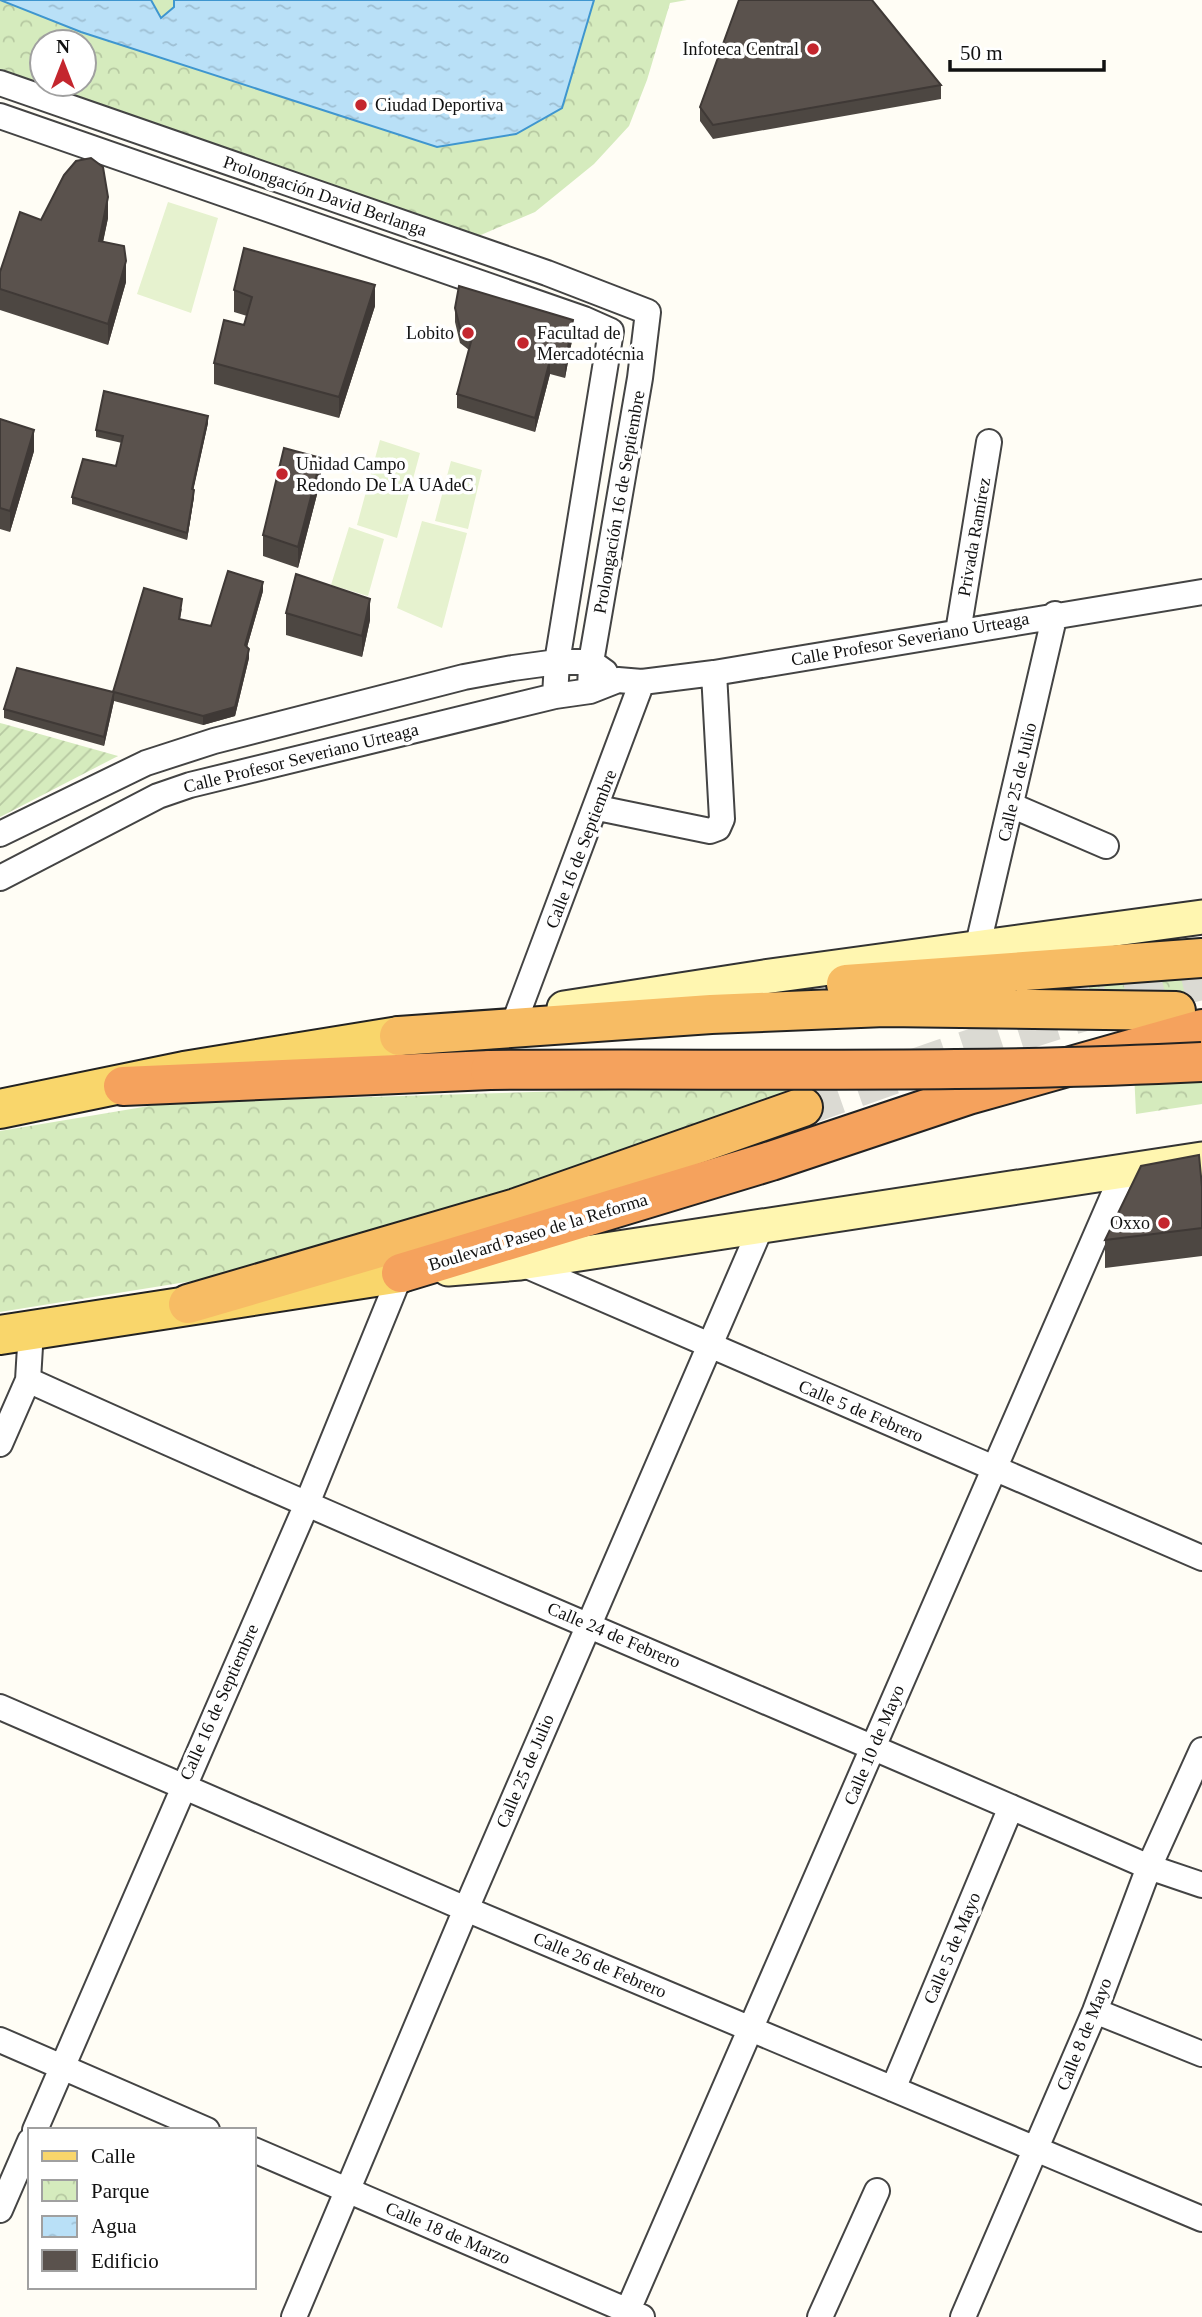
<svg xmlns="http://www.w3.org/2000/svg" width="1202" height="2317" viewBox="0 0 1202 2317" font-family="'Times New Roman',serif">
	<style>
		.park { fill: url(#park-crowns); fill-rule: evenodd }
		.garden { fill: url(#garden-furrows) }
		.pitch { fill: #e6f2cf }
		.water { fill: url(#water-ripples); stroke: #3f96cf; stroke-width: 2 }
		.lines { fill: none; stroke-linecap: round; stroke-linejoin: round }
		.trunk-tunnel { stroke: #dbdad3; stroke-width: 38; stroke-dasharray: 38 19; stroke-linecap: butt }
		.minor-casing { stroke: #444; stroke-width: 28 }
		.secondary-casing { stroke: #333; stroke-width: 37 }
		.primary-casing { stroke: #222; stroke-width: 42 }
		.trunk-casing { stroke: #222; stroke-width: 42 }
		.motorway-casing { stroke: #222; stroke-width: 42 }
		.minor { stroke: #fff; stroke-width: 24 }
		.secondary { stroke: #fff6b0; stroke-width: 33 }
		.primary { stroke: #f9d66b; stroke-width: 38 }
		.trunk { stroke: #f7bc64; stroke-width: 38 }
		.motorway { stroke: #f5a25d; stroke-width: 38 }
		.motorway-bridge-casing { stroke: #222; stroke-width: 42; stroke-linecap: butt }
		.motorway-bridge { stroke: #f5a25d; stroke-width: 38 }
		.wall { fill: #4d4742 }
		.shaded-wall { fill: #3f3936 }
		.building { fill: #5a524d; stroke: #3f3936; stroke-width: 2 }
		.poi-dot { fill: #c4262e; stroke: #fff; stroke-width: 2.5 }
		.labels { text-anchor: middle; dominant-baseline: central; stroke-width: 7; stroke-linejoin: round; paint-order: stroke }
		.poi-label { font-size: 18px; fill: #111; stroke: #fff; text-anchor: end }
		.street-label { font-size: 18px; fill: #111; stroke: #fff }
	</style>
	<defs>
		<pattern id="park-crowns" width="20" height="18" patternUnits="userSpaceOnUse" patternTransform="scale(1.75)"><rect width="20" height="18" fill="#d5ebbd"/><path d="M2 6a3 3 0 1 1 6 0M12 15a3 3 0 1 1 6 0" fill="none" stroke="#b6c8a1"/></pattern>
		<pattern id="garden-furrows" width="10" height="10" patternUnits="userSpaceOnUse" patternTransform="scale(1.75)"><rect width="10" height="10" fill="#d5ebbd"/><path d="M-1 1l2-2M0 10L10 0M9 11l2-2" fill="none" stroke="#b6c8a1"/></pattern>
		<pattern id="water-ripples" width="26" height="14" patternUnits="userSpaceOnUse" patternTransform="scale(1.75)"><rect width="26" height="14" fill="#b9e0f7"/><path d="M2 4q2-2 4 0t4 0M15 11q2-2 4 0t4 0" fill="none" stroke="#9ebfd3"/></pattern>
	</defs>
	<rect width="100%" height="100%" fill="#fffdf5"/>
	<path class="park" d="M0 0H687L670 3 647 80 629 126 594 164 535 212 469 240 0 76ZM42 42H84V84H42Z
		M1202 969V997L1092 1001 1089 987Z
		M1202 1025V1104L1136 1114 1132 1030Z
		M702 1087 835 1090 518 1202 279 1267 0 1312V1131L167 1103Z"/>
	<path class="garden" d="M0 723 4 724 118 756 0 817Z"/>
	<path class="pitch" d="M168 202 218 218 191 313 137 294Z
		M380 440 420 453 397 538 357 525Z
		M451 461 482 470 468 529 435 521Z
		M422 521 467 533 442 628 397 608Z
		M349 527 384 539 368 596 331 585Z"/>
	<path class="water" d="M0 0H151L161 18 174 7V0H594L562 108 516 134 437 147 81 32Z"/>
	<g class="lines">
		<path class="trunk-tunnel" d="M803 1107C934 1061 1066 1012 1202 981"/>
		<g class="minor-casing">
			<path id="minor" d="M0 83 547 273 648 312 640 378 591 662 590 691
				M0 116 584 319 611 331 557 662 555 696
				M958 632 989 442
				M1013 806 1106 846
				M598 808 710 831 718 828 722 819 714 673
				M0 834 146 763 214 741 464 677 513 668 557 662H591L605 672
				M0 878 158 796 190 785 555 696 590 691 618 680 642 682 714 673 1202 592
				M977 949 1055 614
				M517 1015 642 682
				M520 1263 1202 1558
				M28 1380C399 1548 776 1704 1149 1867L1202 1885
				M0 1444 28 1380 31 1330
				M0 1707 466 1909 1202 2219
				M1095 2011 1202 2054
				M0 2040 207 2130
				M893 2089 1011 1807
				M35 2130 306 1506 401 1273
				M254 2150 642 2317
				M0 2210 30 2141
				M294 2317 466 1909 761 1227
				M625 2317 1123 1173
				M820 2317 877 2191
				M963 2317 1095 2011 1149 1867 1202 1750"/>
		</g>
		<g class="secondary-casing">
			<path id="secondary" d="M564 1008 764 977 1202 917
				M448 1269 520 1263 1202 1159"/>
		</g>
		<g class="primary-casing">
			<path id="primary" d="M0 1109 184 1071 399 1036
				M0 1335 401 1273"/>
		</g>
		<g class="trunk-casing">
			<path id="trunk" d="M846 984 1202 958
				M399 1036 711 1014 885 1007 1176 1011
				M188 1304 516 1208 803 1107"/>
		</g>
		<g class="motorway-casing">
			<path id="motorway" d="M123 1086 490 1070
				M401 1273 771 1161 968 1095 1202 1029"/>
		</g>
		<use href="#minor" class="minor"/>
		<use href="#secondary" class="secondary"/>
		<use href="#primary" class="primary"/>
		<use href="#trunk" class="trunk"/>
		<use href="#motorway" class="motorway"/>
		<g class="motorway-bridge-casing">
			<path id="motorway-bridge" d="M490 1070C727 1068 965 1074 1202 1062"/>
		</g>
		<use href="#motorway-bridge" class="motorway-bridge"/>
	</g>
	<path class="wall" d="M941 85V99L713 139 700 121V107Z
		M108 218 103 241 126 282 108 345 0 310V272L41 220Z
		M234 290 375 306 339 418 214 384V363L244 325 247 316 234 312Z
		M455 308 573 335 565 378 550 374 535 432 457 408V394L469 350 460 343 455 322Z
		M0 419 34 451 10 532 0 529Z
		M208 423 193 490 194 497 187 540 72 504V497L116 466 122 443 96 437V430Z
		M321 479 298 568 263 556V535Z
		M263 591 247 647 249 658 235 716 203 725 114 701 104 746 4 718V709L113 692 182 608 180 619 211 626Z
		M286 613 370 620 362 657 286 635Z
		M1202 1187V1256L1105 1268V1240Z"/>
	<path class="shaded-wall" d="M108 197V218L99 262V241Z
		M126 261V282L108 345V324Z
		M375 285V306L339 418V397Z
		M573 320V335L565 378V364Z
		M550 360V374L535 432V418Z
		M208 416V423L192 496V489Z
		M34 430V451L10 532V511Z
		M321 458V479L298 568V547Z
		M194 490V497L187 540V533Z
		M263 582V591L245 654V645Z
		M370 599V620L362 657V636Z
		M249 649V658L235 716 203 725V716Z
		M114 692V701L104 746V737Z"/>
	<path class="building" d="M739 0H872L941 85 713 125 700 107Z
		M91 158 103 167 108 197 99 241 124 246 126 261 108 324 0 289V272L20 212 41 220 64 175 76 161Z
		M244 248 375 285 339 397 214 363 224 320 244 325 252 297 234 290Z
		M459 286 573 320 565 364 550 360 535 418 457 394 472 338 460 328 455 308Z
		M104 391 208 416 192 489 194 490 187 533 72 497 83 459 116 466 123 436 96 430Z
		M0 419 34 430 10 511 0 508Z
		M284 448 321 458 298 547 263 535Z
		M228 571 263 582 245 645 249 649 235 707 203 716 114 692 104 737 4 709 17 668 113 692 144 588 182 599 179 619 211 626Z
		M296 574 370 599 362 636 286 613Z
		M1199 1155 1202 1187V1228L1105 1240 1141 1166Z"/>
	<g class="poi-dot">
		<circle cx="813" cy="49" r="7"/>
		<circle cx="361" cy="105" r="7"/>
		<circle cx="468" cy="333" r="7"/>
		<circle cx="523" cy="343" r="7"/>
		<circle cx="282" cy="474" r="7"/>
		<circle cx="1164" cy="1223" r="7"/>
	</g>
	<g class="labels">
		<g class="poi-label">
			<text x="799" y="49">Infoteca Central</text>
			<text x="375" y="105" text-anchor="start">Ciudad Deportiva</text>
			<text x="454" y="333">Lobito</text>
			<text x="537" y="333" text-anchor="start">Facultad de<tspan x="537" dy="21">Mercadotécnia</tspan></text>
			<text x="296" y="464" text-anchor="start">Unidad Campo<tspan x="296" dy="21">Redondo De LA UAdeC</tspan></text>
			<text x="1150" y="1223">Oxxo</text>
		</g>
		<g class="street-label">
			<text transform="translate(325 196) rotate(19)">Prolongación David Berlanga</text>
			<text transform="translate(619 502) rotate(-80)">Prolongación 16 de Septiembre</text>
			<text transform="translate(974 537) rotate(-80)">Privada Ramírez</text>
			<text transform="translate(910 639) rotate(-10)">Calle Profesor Severiano Urteaga</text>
			<text transform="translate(301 758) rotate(-14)">Calle Profesor Severiano Urteaga</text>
			<text transform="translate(1017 782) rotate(-77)">Calle 25 de Julio</text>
			<text transform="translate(581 849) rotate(-69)">Calle 16 de Septiembre</text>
			<text transform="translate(538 1232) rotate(-17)">Boulevard Paseo de la Reforma</text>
			<text transform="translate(861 1411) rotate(23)">Calle 5 de Febrero</text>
			<text transform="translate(614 1635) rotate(23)">Calle 24 de Febrero</text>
			<text transform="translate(219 1702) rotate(-66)">Calle 16 de Septiembre</text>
			<text transform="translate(874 1745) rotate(-67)">Calle 10 de Mayo</text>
			<text transform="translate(525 1771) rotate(-67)">Calle 25 de Julio</text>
			<text transform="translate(952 1948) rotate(-67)">Calle 5 de Mayo</text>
			<text transform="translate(600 1965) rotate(23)">Calle 26 de Febrero</text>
			<text transform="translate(1084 2034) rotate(-68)">Calle 8 de Mayo</text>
			<text transform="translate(448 2233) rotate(23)">Calle 18 de Marzo</text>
		</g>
	</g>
	<rect x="28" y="2128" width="228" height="161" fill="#ffffff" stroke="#a0a0a0" stroke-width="2"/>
	<rect x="42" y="2151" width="35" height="10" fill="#f9d66b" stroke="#a0a0a0" stroke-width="2"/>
	<text x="91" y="2163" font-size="21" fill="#111111">Calle</text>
	<rect x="42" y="2180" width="35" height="21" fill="url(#park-crowns)" stroke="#a0a0a0" stroke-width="2"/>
	<text x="91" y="2198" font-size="21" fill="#111111">Parque</text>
	<rect x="42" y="2216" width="35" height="21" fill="url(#water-ripples)" stroke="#a0a0a0" stroke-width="2"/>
	<text x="91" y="2233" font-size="21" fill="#111111">Agua</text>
	<rect x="42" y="2250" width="35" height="21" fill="#5a524d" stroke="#a0a0a0" stroke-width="2"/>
	<text x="91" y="2268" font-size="21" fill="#111111">Edificio</text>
	<g transform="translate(63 63)"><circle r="33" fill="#ffffff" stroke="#a0a0a0" stroke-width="2"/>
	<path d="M0-5L12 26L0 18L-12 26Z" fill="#c4262e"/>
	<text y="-10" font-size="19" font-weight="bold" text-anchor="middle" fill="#111111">N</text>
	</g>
	<path d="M950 60v10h154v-10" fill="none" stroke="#111111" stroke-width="3.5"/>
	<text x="960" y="60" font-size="21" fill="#111111" stroke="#ffffff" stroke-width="5" paint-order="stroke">50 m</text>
</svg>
